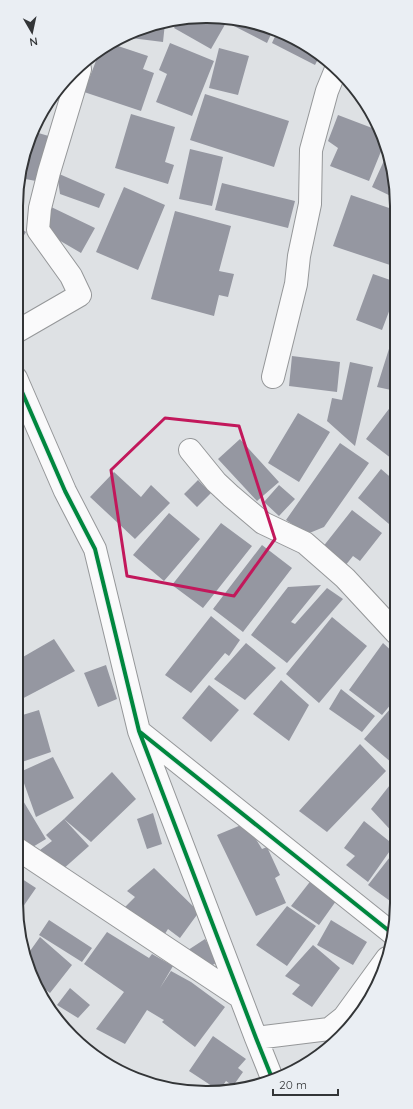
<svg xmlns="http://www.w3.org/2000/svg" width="413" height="1109" viewBox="0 0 413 1109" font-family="Quicksand,sans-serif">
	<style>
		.building { fill: #9597a1 }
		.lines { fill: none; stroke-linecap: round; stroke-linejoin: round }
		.minor-casing { stroke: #959799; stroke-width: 24 }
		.minor { stroke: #fafafb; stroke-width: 22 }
		.cycleway-casing { stroke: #eaeef3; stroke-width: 6 }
		.cycleway { stroke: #00873e; stroke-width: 4 }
		.marked { fill: none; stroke: #c2185b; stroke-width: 3; stroke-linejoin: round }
		.rim { fill: none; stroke: #333537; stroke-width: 2 }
	</style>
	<rect width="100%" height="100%" fill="#dee1e4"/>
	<path class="building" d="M182 18 226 21H227L211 49 174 28 179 19Z
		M234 21 256 23 273 30 267 43 232 25Z
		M165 23 163 42 123 37 158 26Z
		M277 32 312 48 320 55 315 65 272 43Z
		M109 43 148 56 143 69 154 73 141 111 84 92 99 53Z
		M170 43 214 61 192 116 156 102 167 74 159 70Z
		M219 48 249 56 238 95 209 88Z
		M205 94 289 121 274 167 190 140Z
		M131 114 175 127 165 162 174 165 168 184 115 168Z
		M338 115 380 131 384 144 369 181 330 166 338 148 328 141Z
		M35 132 52 137 36 181 20 178 23 157Z
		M190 149 223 157 212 206 179 199Z
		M387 154 395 181V198L372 187Z
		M57 173 105 194 99 208 60 194Z
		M222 183 295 201 288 228 215 210Z
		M124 187 165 205 138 270 96 252Z
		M351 195 395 210V249L390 265 333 246Z
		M47 205 95 228 81 253 45 232Z
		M175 211 231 226 219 271 234 274 228 297 219 295 214 316 151 299Z
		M16 225 26 232 16 248Z
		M373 274 396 282V293L382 330 356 320Z
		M393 336 396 337V391L377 387Z
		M292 356 340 362 337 392 289 386Z
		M350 362 373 367 355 446 327 421 332 398 342 400Z
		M395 401H396V462L366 439Z
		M298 413 330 432 299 482 268 463Z
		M240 439 279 482 257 501 218 459Z
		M340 443 369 463 324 527 307 534 286 520Z
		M381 469 396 482V528L395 529 358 498Z
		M114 472 141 497 151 485 170 503 135 539 90 497Z
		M198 480 211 493 197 507 184 494Z
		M279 485 295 499 279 516 264 502Z
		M352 510 382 533 360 561 353 556 345 566 322 548Z
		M169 513 200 539 164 581 133 555Z
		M221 523 252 546 203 608 172 585Z
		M396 539V553L389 548Z
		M262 545 292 568 243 632 213 609Z
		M321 585 291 622 295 624 327 588 343 599 287 663 251 635 288 587Z
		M211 616 240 640 229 656 225 653 191 693 165 675Z
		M332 617 367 646 319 703 286 674Z
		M54 639 75 671 16 702V661Z
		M246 643 276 668 245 700 214 679Z
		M383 643 396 655 397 697 382 715 349 690Z
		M106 665 117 699 98 707 84 673Z
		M281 680 309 705 289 741 253 714Z
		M209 685 239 710 211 742 182 718Z
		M341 689 375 716 362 732 329 709Z
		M397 701V758L392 763 364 739Z
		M39 710 51 752 16 764V717Z
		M360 744 386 771 327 832 299 811Z
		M53 757 74 798 36 817 20 772Z
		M112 772 136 799 91 842 64 819Z
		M397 776V837L371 809Z
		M16 789 46 839 26 851 16 843Z
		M153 813 162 844 147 849 137 819Z
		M64 819 89 846 62 870 40 850 52 841 46 835Z
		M364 821 394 845 368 882 346 865 355 856 344 848Z
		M246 823 262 849 267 847 280 875 275 878 286 903 256 916 217 835Z
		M397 848V906L368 885Z
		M154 868 199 912 180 938 168 929 161 940 120 912 135 897 127 891Z
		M316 874 341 894 319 925 291 906Z
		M16 875 36 888 18 914 16 902Z
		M287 906 316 926 287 966 256 945Z
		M49 920 92 948 82 962 39 935Z
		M331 920 367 942 353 965 317 945Z
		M107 932 149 958 152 954 173 966 160 988 171 971 191 982 225 1007 195 1047 162 1022 164 1020 162 1019 147 1010 125 1044 96 1029 124 992 84 964Z
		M40 937 72 965 50 993 38 984 26 964 25 958Z
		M205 939 218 962 205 969 182 954Z
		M313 945 340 968 312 1007 292 994 300 985 285 976Z
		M70 988 90 1005 78 1018 57 1005Z
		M213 1036 246 1059 238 1068 243 1072 233 1086 226 1081 220 1090H218L189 1071Z"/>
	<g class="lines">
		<g class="minor-casing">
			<path id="minor" d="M16 332 80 295 71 276 38 230 40 208 49 172 80 69
				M273 377 296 284 299 256 310 204 311 150 327 91 336 69
				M16 378 65 491 95 549 139 731 256 1038 272 1078
				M190 450 216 482 231 496 263 523 305 543 345 578 396 633
				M139 731 393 934
				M16 848 240 997
				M256 1038 329 1029 344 1017 387 958"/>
		</g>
		<use href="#minor" class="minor"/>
		<g class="cycleway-casing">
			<path id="cycleway" d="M16 378 65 491 95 549 139 731 256 1038 272 1078
				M140 732 393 934"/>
		</g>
		<use href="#cycleway" class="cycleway"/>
	</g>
	<path class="marked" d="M165 418 239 426 275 539 234 596 127 576 111 470Z"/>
	<path d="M0 0H413V1109H0ZM206 23H207A183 183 0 0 1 390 206V903A183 183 0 0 1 207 1086H206A183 183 0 0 1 23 903V206A183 183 0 0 1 206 23Z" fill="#eaeef3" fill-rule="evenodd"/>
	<path class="rim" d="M206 23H207A183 183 0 0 1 390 206V903A183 183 0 0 1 207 1086H206A183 183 0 0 1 23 903V206A183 183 0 0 1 206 23Z"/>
	<g transform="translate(32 32) rotate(171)" stroke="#eaeef3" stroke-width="3" paint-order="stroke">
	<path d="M0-3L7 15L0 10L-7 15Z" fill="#333537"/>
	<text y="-6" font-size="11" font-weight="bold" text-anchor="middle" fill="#333537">N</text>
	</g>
	<path d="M273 1089v6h65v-6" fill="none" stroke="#333537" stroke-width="2"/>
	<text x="279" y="1089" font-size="12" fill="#333537" stroke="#eaeef3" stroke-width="3" paint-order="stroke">20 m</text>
</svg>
